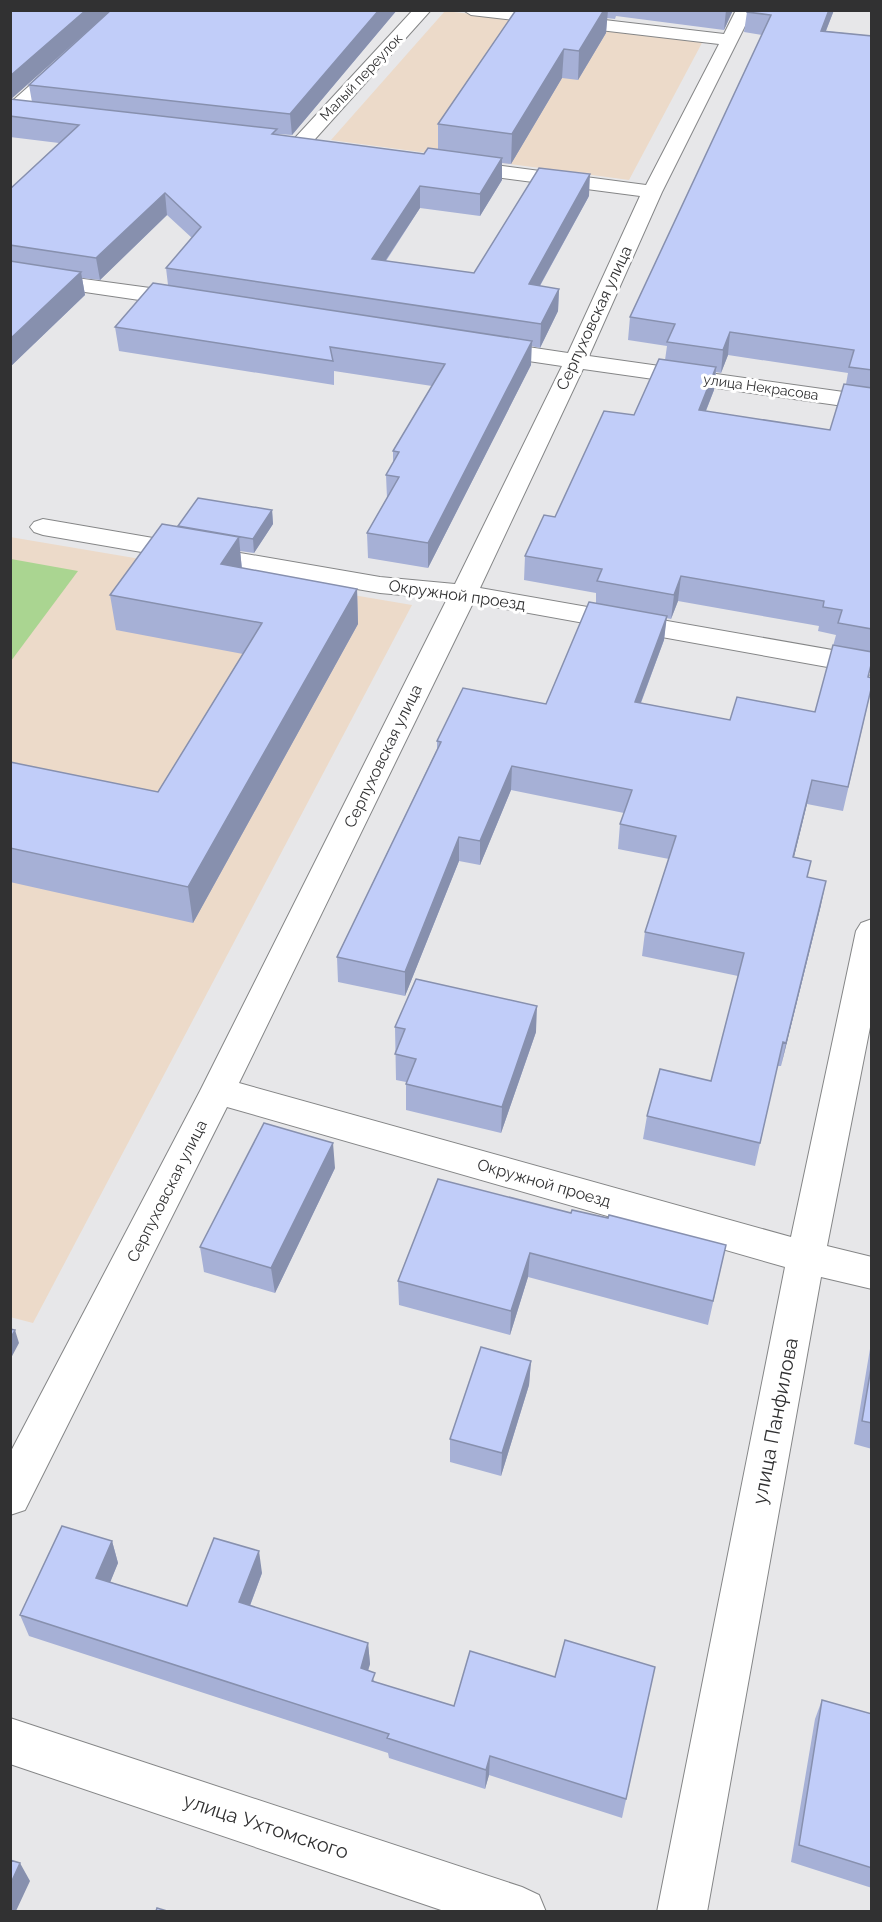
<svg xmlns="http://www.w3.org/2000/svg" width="882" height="1922" viewBox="0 0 882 1922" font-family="Raleway,sans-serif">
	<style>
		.education { fill: #ecdac9 }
		.green { fill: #aad591 }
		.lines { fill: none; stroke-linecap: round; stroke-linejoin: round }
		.minor-casing { stroke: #858687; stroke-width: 2 }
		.minor { fill: #fff; fill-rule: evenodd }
		.wall { fill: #a6b0d6; fill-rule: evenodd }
		.shaded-wall { fill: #8790ae }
		.building { fill: #c1cdf9; stroke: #8790ae; stroke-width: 1.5 }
		.labels { text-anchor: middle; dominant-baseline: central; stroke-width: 6; stroke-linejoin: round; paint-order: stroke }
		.far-street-label { font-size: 14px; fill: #313132; stroke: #fff }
		.street-label { font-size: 16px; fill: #313132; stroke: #fff }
		.near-street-label { font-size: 20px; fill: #313132; stroke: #fff }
	</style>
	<rect width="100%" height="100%" fill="#e7e7e9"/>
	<path class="education" d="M445 11 703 41 629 180 331 140Z
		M10 537 412 605 33 1323 10 1317Z"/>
	<path class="green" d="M11 559 78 571 11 661 10 559Z"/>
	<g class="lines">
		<g class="minor-casing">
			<path id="minor" d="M115 10H133L17 117 10 118V103Z
				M413 10H431L307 148H293L290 144 293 140Z
				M463 10H519L724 34 736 10H753L662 192 589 356 872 396V410L583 369 480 588 872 657V675L473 603 239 1083 791 1237 856 931 861 923 872 919V1017L827 1246 872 1257V1289L821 1277 707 1912H657L785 1267 227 1107 25 1510 10 1515V1453L200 1091 447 599 380 593 43 535 34 532 30 527 34 522 43 519 380 577 455 584 562 366 487 355 479 353 476 348 479 343 487 341 568 353 640 196 457 172 447 166 457 160 646 185 719 44 471 15Z
				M10 269 187 293 195 295 198 300 195 305 187 307 10 281Z
				M10 1718 522 1887 539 1895 546 1912H447L10 1764Z"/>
		</g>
		<use href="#minor" class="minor"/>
	</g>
	<path class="wall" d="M10 10H397L292 135 278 134V135L424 154 438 149V124L516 10H733L724 30 616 16 615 19 607 18 606 33 578 80 562 78 511 164 502 163V180L480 216 420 208 386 261 474 273 589 196 540 286 559 289 558 311 540 348 531 346V365L428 568 368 558 367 533 387 498 386 475 393 463V451L432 386 334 371V385L119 351 115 327 168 285 166 268 192 238 167 215 100 280 82 278 85 295 10 367V189L59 143 10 137ZM96 24 29 85 32 102 11 99Z
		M834 10 826 31 872 36V662L868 677 872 686 843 811 807 804 794 857 808 877 821 905 781 1066H777L755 1166 643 1139 647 1116 711 1081 738 976 642 956 645 932 669 859 618 849 620 824 624 813 511 790 480 865 459 861 405 996 338 982 337 957 437 749V741L546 704 596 603V593L524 580 525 556 634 415 665 360 667 346 628 340 630 317 762 35 744 32 747 12ZM728 355 848 373 846 384 830 430 706 411 714 390 716 372 721 373ZM678 601 819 626 818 631 836 635 815 712 730 720 641 703 664 640 666 618 671 619Z
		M272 510 273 524 254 553 240 551 242 568 357 589 358 624 193 923 10 882V762L158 792 243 654 116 630 110 595 178 526Z
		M395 1027 536 1032 501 1133 406 1110V1082L396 1080Z
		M335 1168 275 1293 204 1272 200 1247Z
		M571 1213 608 1218 726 1245 708 1325 528 1277 510 1335 399 1305 398 1281Z
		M872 1337V1449L854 1444Z
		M531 1361 529 1385 501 1476 450 1462V1439Z
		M112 1541 118 1563 110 1582 187 1606 262 1573 250 1606 368 1643 370 1664 368 1671 375 1682 454 1706 555 1677 655 1667 622 1818 489 1775 485 1789 389 1758 388 1753 29 1636 20 1615Z
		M822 1700 872 1714V1888L791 1862 815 1719Z"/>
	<path class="shaded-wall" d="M86 10H111L10 100V76Z
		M379 10H397L292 135 290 114Z
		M604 10H608L606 33 578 80 579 51Z
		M726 10H733L724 30Z
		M829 10H834L818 51 821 31Z
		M564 49 562 78 511 164 512 134Z
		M502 158V180L480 216V194Z
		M590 174 589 196 528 307 529 284Z
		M420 186V208L372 281V259Z
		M165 193 167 215 100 280 96 258Z
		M81 272 85 295 10 367V339Z
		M559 289 558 311 540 348 541 324Z
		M730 332 728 355 721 373 723 350Z
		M532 341 531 365 428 568V543Z
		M716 367 714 390 697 433 699 410Z
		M272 510 273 524 254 553 253 539Z
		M239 537 242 572 221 564Z
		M681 576 678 601 671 619 674 595Z
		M357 589 358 624 193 923 188 887Z
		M667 616 664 640 632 726 635 702Z
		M512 766 511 790 480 865V841Z
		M812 780 807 804 788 881 793 857Z
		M459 837V861L405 996V972Z
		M826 881 821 905 781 1066 786 1043Z
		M537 1006 536 1032 501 1133 502 1107Z
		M333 1143 335 1168 275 1293 271 1268Z
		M530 1253 528 1277 510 1335 511 1311Z
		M15 1330 19 1343 10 1360V1339Z
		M531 1361 529 1385 501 1476 502 1453Z
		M112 1541 118 1563 103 1600 96 1578Z
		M259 1551 262 1573 243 1624 239 1602Z
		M368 1643 370 1664 362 1689 361 1668Z
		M490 1756 489 1775 485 1789 486 1770Z
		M20 1863 30 1881 16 1911H10V1885Z"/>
	<path class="building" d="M10 10H86L10 76Z
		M111 10H379L290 114 29 85Z
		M516 10H604L579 51 564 49 512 134 438 124Z
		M747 10H829L821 31 872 36V370L849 367 854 350 730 332 723 350 667 342 675 324 630 317 771 15 747 12Z
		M10 99 277 129 272 134 424 154 428 148 502 158 480 194 420 186 372 259 474 273 539 168 590 174 529 284 559 289 541 324 166 268 201 227 165 193 96 258 10 245V189L79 125 10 116Z
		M10 261 81 272 10 339Z
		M153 283 532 341 428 543 367 533 399 477 386 475 399 452 393 451 445 364 330 347 333 361 115 327Z
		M659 359 716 367 699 410 830 430 844 384 872 388V629L838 623 842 610 823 607 824 601 681 576 674 595 597 581 602 569 525 556 544 515 555 517 604 411 634 415Z
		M198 498 272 510 253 539 178 526Z
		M162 524 239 537 221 564 357 589 188 887 10 848V762L158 792 262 623 110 595Z
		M589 602 667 616 635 702 730 720 737 697 815 712 833 645 872 652V661L868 677 872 678V685L848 787 812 780 793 857 811 861 807 877 826 881 786 1043 783 1042 760 1143 647 1116 660 1069 711 1081 744 953 645 932 676 836 620 824 632 790 512 766 480 841 459 837 405 972 337 957 441 742 437 741 463 688 546 704Z
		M416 979 537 1006 502 1107 406 1084 416 1059 395 1054 405 1029 395 1027Z
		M264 1123 333 1143 271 1268 200 1247Z
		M438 1179 571 1213 572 1210 608 1218 609 1215 726 1245 713 1301 530 1253 511 1311 398 1281Z
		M10 1329 15 1330 10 1339Z
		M481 1347 531 1361 502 1453 450 1439Z
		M872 1362V1423L862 1421Z
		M62 1526 112 1541 96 1578 187 1606 214 1538 259 1551 239 1602 368 1643 361 1668 375 1673 372 1681 454 1706 470 1651 555 1677 565 1640 655 1667 626 1799 490 1756 486 1770 387 1738 389 1734 20 1615Z
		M822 1700 872 1714V1868L799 1845Z
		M10 1860 20 1863 10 1885Z
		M157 1908 167 1911H156Z"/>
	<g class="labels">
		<g class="far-street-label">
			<text transform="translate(361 77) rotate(-47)">Малый переулок</text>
			<text transform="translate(761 387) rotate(8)">улица Некрасова</text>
		</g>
		<g class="street-label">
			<text transform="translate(594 318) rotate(-65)">Серпуховская улица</text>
			<text transform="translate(457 595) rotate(8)">Окружной проезд</text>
			<text transform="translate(383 756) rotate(-64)">Серпуховская улица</text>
			<text transform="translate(544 1183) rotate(16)">Окружной проезд</text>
			<text transform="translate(167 1191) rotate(-63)">Серпуховская улица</text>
		</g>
		<g class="near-street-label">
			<text transform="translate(775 1421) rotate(-79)">улица Панфилова</text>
			<text transform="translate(266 1826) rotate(18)">улица Ухтомского</text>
		</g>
	</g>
	<rect width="882" height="1922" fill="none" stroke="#313132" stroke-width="24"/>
</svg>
